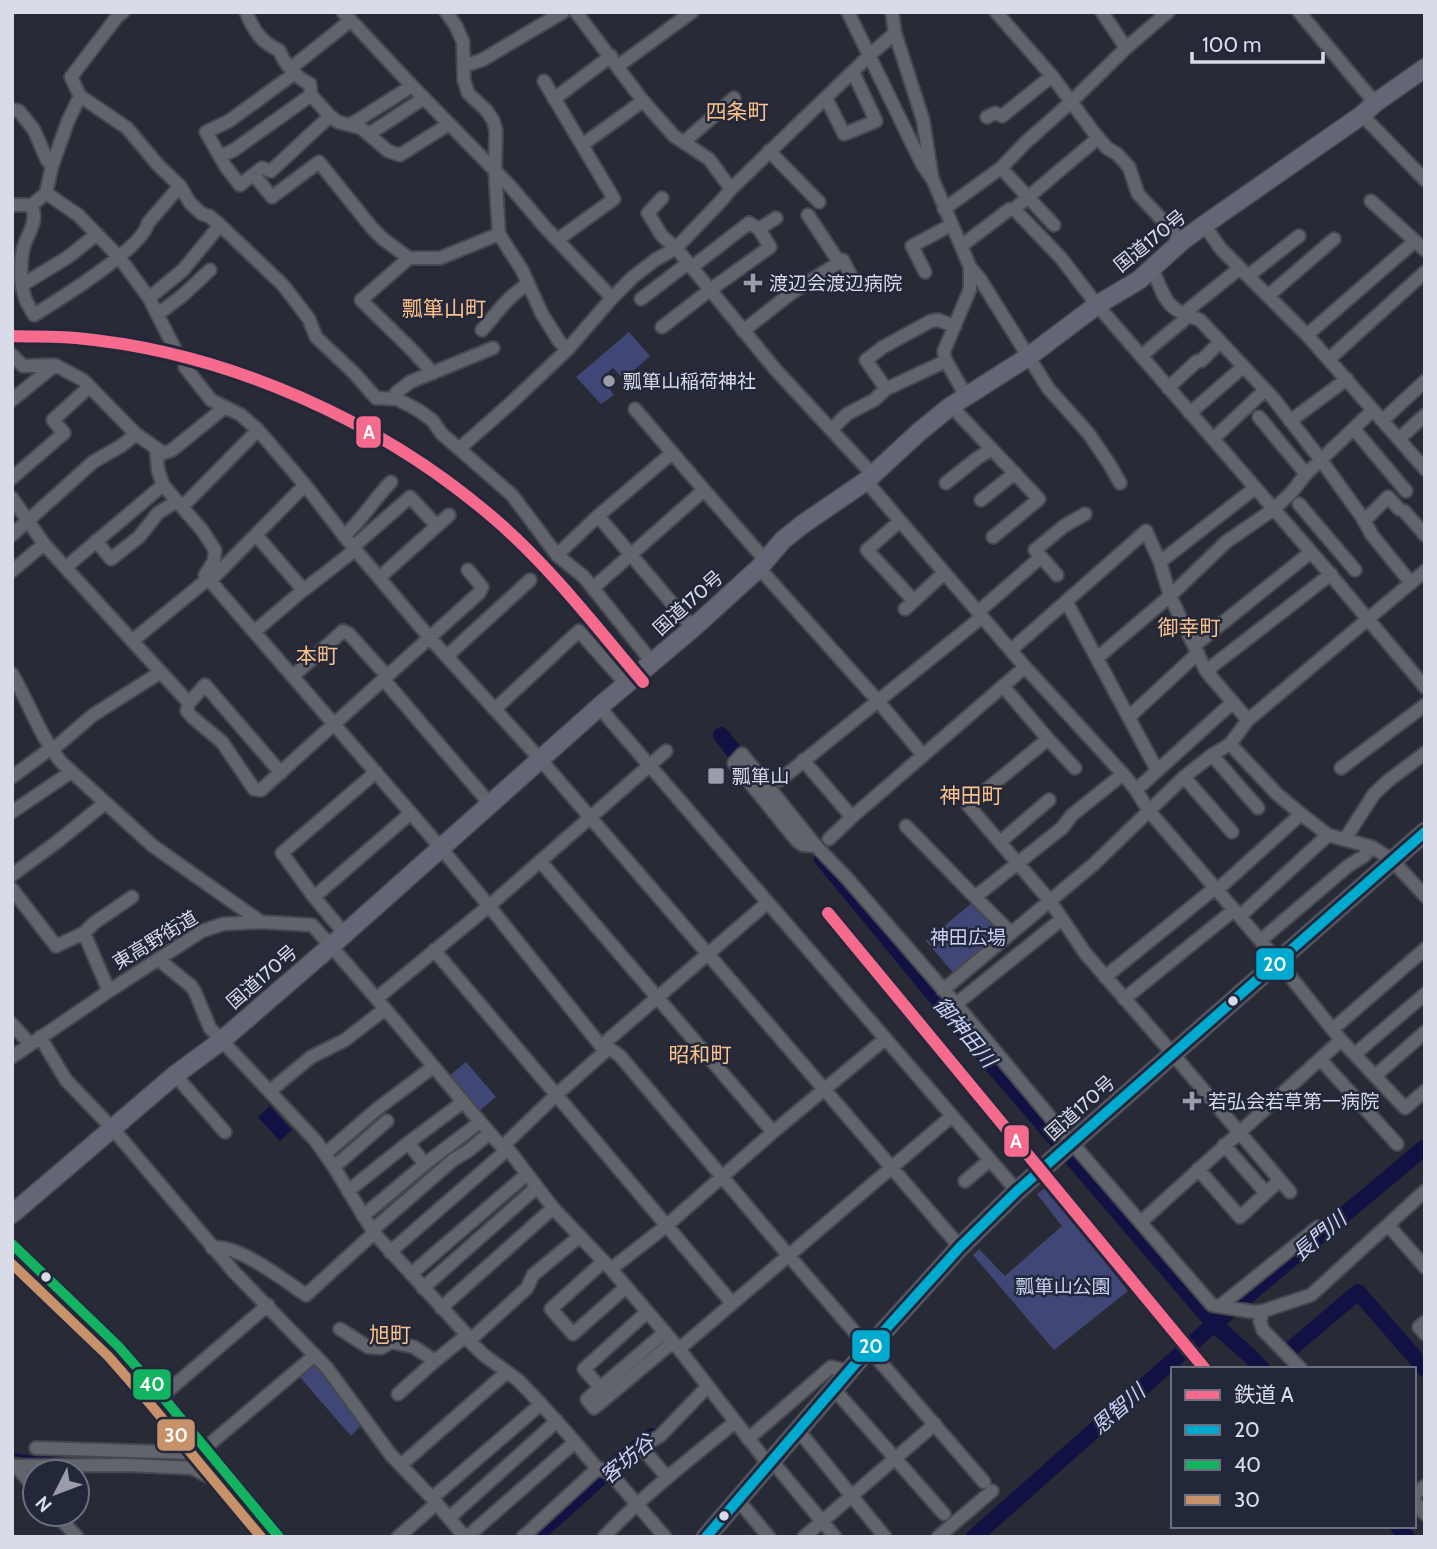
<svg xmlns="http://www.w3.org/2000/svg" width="1437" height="1549" viewBox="0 0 1437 1549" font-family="Cabin,'Noto Sans JP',sans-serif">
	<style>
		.green { fill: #404776 }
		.water { fill: #121144 }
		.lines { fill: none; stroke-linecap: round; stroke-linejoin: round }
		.stream { stroke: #121144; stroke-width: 2.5 }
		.river { stroke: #121144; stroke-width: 16 }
		.minor-casing { stroke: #464851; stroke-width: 16 }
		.highway-casing { stroke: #464851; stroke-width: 21 }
		.minor { stroke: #62646b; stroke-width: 12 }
		.highway { stroke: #646675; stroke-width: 18 }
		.bus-1-casing { stroke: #23273a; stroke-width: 16 }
		.bus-2-casing { stroke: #23273a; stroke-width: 16 }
		.bus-3-casing { stroke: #23273a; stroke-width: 16 }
		.bus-1 { stroke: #00a9ce; stroke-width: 10 }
		.bus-2 { stroke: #13b361; stroke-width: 10 }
		.bus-3 { stroke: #c7916a; stroke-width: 10 }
		.rail-1-casing { stroke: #23273a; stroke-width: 18 }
		.rail-1 { stroke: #f66b8d; stroke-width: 12 }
		.poi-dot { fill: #9a9da9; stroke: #23273a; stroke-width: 2.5 }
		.bus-dot { fill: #d8dbe8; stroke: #23273a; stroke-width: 2.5 }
		.labels { text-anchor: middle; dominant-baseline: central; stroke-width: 5; stroke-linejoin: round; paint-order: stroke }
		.street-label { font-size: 19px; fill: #d8dbe8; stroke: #23273a }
		.poi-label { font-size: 19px; fill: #d8dbe8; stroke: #23273a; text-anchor: start }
		.park-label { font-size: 19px; fill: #c9d2f7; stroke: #23273a }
		.neighbourhood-label { font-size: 21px; fill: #fdc289; stroke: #23273a }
		.water-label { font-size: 21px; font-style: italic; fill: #c9d2f7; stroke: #23273a }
		.line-badge { stroke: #23273a; stroke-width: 2.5 }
		.badge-label { font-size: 19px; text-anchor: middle; font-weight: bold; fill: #fff }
	</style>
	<rect width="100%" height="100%" fill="#282a35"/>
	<path class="green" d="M629 332 650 356 624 379 613 368 601 378 614 395 601 404 576 377Z
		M973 902 1005 936 956 976 926 941Z
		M466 1062 496 1097 478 1112 448 1077Z
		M1046 1187 1128 1291 1054 1350 973 1255 979 1249 1005 1276 1062 1226 1037 1194Z
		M313 1362H318L361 1425 351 1436 298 1375Z"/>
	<path class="water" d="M270 1106 292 1130 280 1141 258 1117Z"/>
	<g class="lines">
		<path class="stream" d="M12 1454 37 1458 65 1455 133 1459 166 1458
			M193 1458 201 1459 209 1469
			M220 1482 222 1485
			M231 1496 265 1537"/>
		<path class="river" d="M721 735 748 769
			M822 859 986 1058 1214 1324 1252 1358 1262 1369
			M1292 1348 1358 1292 1425 1369
			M1398 1526 1407 1537
			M535 1537 611 1468 652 1436
			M974 1537 1214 1324 1425 1147"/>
		<g class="minor-casing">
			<path id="minor" d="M123 12 117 17 71 77 80 96 127 128 158 165 180 186 190 203 202 214 209 216 220 225 283 285 309 319 316 337 355 374 376 398 397 399 418 410 432 420 442 434 512 495 557 555 584 577 652 662
				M343 12 412 86 510 186 544 226 612 298
				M446 12 456 26 463 42 464 80 468 93 486 110 493 120 496 131 495 171 499 234 522 270 542 314 559 341 567 350
				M576 12 643 101 674 136 709 159 731 189
				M848 12 922 164 933 180 970 267 980 279 1048 388 1089 434 1110 465 1120 483
				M892 12 895 33 923 120 932 177
				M996 12 1052 76 1095 134 1107 148 1117 154 1129 167 1138 194 1182 241
				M1102 12 1126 48
				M1299 12 1375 103
				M464 66 482 60 563 12
				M618 66 692 12
				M291 68 350 21
				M295 73 229 121 206 132 226 167 240 185 262 168 271 171 330 116
				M544 81 582 145
				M311 95 330 116 338 122 361 128 388 151 400 155 449 124
				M826 98 844 134 876 121 853 72
				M554 99 611 56
				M12 110 19 111 34 130 47 160 52 166
				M1362 115 1425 180
				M987 117 995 113 1002 116 1052 76
				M350 125 412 86
				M369 134 424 98
				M684 142 734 98
				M769 151 819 202
				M221 156 234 150 311 95 310 84C295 77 285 64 279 50 261 43 253 29 246 12
				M1001 168 1054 225
				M254 175 272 197 319 162 372 228 383 239 409 258H440L499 234
				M46 193 78 215 119 257 149 298 178 355
				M662 198 648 213 662 236 676 248 775 369 873 475
				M1371 201 1425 250
				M12 205H32L46 193 52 166 68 121 80 96
				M32 205C37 222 31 228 25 243 20 256 20 281 24 294 25 301 30 308 34 315 58 300 143 248 148 223L180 186
				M944 209 1001 168 1025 143 1071 102 1126 48 1168 12
				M1013 210 1098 138
				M808 215 839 262
				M1204 225 1221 249 1307 335 1425 469
				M557 240 614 199 582 145 643 101
				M961 246 1010 209 1016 211 1061 258 1097 305 1324 567 1425 687
				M409 258 361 300 412 350 433 373
				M692 267 749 223 759 229 776 218
				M1152 269C1167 300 1163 308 1200 320L1273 398 1321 460 1362 517 1372 535 1411 583
				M925 272 912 246 951 225
				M1248 276 1299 236
				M22 285 68 257 97 234
				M1268 296 1334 239
				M149 298 183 270 220 225
				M641 299 688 263
				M158 314 182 296 210 270
				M662 327 710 290 770 247 759 229
				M482 330C496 314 509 295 528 284
				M743 331 790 294 843 260 854 282
				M1307 335 1415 241
				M12 355 23 366 55 365 83 380 136 434 156 448
				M1141 356 1183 321 1189 309 1240 268
				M1329 359 1425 272
				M185 367 211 400 241 415 258 430 305 485 353 547 429 637 540 759 960 1247
				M1168 388 1197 361H1201L1220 342
				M886 389 866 360 883 347 931 321 938 320 955 326
				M966 396 945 359 944 351 970 289V267
				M397 399 396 393 410 382 493 348
				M12 400 55 365
				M951 406 1039 499 993 537
				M224 408 172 450 164 453 156 448 158 470 163 485 202 530 215 550 214 561 205 575 441 848 489 906 666 751
				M635 409 704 490 766 561
				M1190 413 1243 367
				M1259 417 1306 474
				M1383 420 1425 381
				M1290 421 1347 379
				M1354 429 1406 491
				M831 430 847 414 874 400 886 389 946 361
				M1213 439 1265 390
				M1399 439 1425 415
				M460 448 511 403 567 350 612 298 633 277 655 260 676 248 722 200 731 189 870 55 895 33
				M12 478 64 433 53 420 89 387
				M866 481 1025 667 1123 774 1136 790 1149 811 1278 961 1341 1040 1405 1108 1425 1091
				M946 483 976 459 992 449
				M12 498 44 544 189 703 187 711 192 717 222 742 254 789 261 790 479 593 482 587 468 570
				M981 500 1015 473
				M1299 504 1355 570
				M182 507 258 430
				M1404 511 1425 535
				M598 516 693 628
				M900 521 867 550 914 601
				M1364 521 1388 497 1399 509
				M12 535 93 462 121 446 136 434
				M344 536C362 520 374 499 391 482
				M96 541 111 559 139 537 158 513 177 501
				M353 547 410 497 437 526
				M557 555 598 516 672 453
				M1160 562 1255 488
				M66 567 163 485
				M759 568 878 701 923 755
				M12 571 44 544
				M1057 575 1035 550 1064 526 1085 514
				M379 578 449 515
				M210 581 305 485
				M593 588 704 490
				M301 592 355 550
				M1066 601 1157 770
				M905 609 944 573
				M978 612 1041 557
				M255 631 301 592 300 586 256 535
				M132 641 208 579
				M1195 645 1311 552
				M1011 650 1146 531 1160 562 1170 596 1206 671 1248 720
				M447 656 530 580
				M1097 658 1170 596 1226 542 1274 509 1291 493 1306 474 1373 410
				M1206 671 1331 574
				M12 674C30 704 40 738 63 764L153 846 261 922
				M293 676 343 631 349 634 387 676
				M384 680 490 804
				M1003 686 1048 739 968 805 1050 901 1085 953 1172 1053 1290 1192
				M189 703 205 685 281 773
				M599 707 1017 1191
				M495 709 579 631 626 684
				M1129 717 1198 653
				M1048 739 1075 768
				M1230 744 1277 794 1301 814 1328 835 1372 847 1392 860 1425 896
				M51 751 93 715 161 672
				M1212 755 1258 808
				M803 760 852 817 1025 667
				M1341 768 1425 705
				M12 777 50 749
				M1184 777 1232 832
				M780 780 982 617
				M1136 790 1233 702
				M12 812 71 772
				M906 826 975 897 1062 828 1072 815 1123 774
				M829 839 852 817
				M1345 839 1374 794 1389 780 1425 753
				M1000 842 1049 800
				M816 846 803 845 797 841 734 763 742 754 816 846 846 877 956 1004 1066 1136 1212 1305 1254 1312 1263 1311 1260 1321 1263 1330 1301 1369
				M540 861 773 1132
				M12 875 57 842 105 803
				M12 889 56 946 84 933 109 991
				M1217 890 1301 814
				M314 897 411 813
				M975 897 1011 933
				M1240 916 1328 835
				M84 933 94 923 132 897
				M344 933 314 897 282 853 376 772
				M1261 940 1348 866 1364 856 1372 847
				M434 950 732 1303
				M158 959 191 986 195 992 210 1028 315 1140 334 1167 374 1233 467 1335 469 1341 485 1356 518 1380 541 1404 575 1442 596 1467 611 1474 665 1537
				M1105 977 1215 888
				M943 990 1094 864 1184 777 1212 755 1230 744 1248 720 1425 571
				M377 998 489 906 601 1046 609 1048 620 1056 789 1256 984 1482
				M1124 999 1234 910
				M956 1004 1062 919
				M12 1024 30 1044
				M1333 1029 1425 949
				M40 1037 66 1080 113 1129 234 1272 327 1368 391 1455 432 1498 465 1537
				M601 1046 767 903
				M1355 1054 1425 994
				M12 1057 109 991 202 931 223 924 261 922 312 925C378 997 438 1074 502 1147L508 1149 553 1208 611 1269 679 1349 769 1465
				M1320 1059 1397 1144
				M175 1075 225 1132
				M1375 1076 1425 1032
				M270 1091 311 1057 345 1040 385 1009
				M408 1143 425 1164 480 1122
				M1224 1145 1266 1193
				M502 1147 556 1095 609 1048
				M325 1154 377 1109 433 1067
				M334 1167 387 1121
				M1198 1169 1240 1217 1280 1180
				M965 1181 990 1160
				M348 1191 408 1143 463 1102
				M363 1216 425 1164
				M1141 1222 1341 1040
				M1388 1225 1425 1267
				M12 1244 118 1346 162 1396 279 1537
				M212 1248C237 1243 285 1281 306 1295L374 1233 376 1227 453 1160 468 1151 490 1133
				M390 1252 508 1149
				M604 1261 551 1309 573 1334 626 1287
				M611 1269 666 1226 773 1132 885 1039
				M411 1274 527 1174
				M423 1288 537 1187
				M1220 1306 1318 1227
				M441 1308 553 1208
				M1263 1311 1311 1295 1425 1191
				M1425 1322 1419 1327 1425 1334
				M340 1329 368 1347 381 1348 391 1342 414 1347 435 1361
				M665 1332 587 1399 594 1408 673 1342
				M469 1341 527 1288 533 1275 580 1236
				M679 1349 952 1116
				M600 1387 584 1369 647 1312
				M834 1389 944 1514
				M398 1394 435 1361 467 1335
				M162 1396 268 1305
				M798 1430 885 1537
				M748 1439 831 1367 849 1371
				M36 1448 196 1453 205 1448 315 1355
				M772 1461 835 1537
				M401 1465 507 1372
				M12 1466 126 1465 192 1468 209 1477 223 1469
				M16 1466 35 1489
				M667 1477 642 1448 649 1442 660 1436 708 1386
				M1414 1495 1425 1486
				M432 1498 541 1404
				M738 1500 769 1537
				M1414 1501 1425 1514
				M56 1514 77 1537
				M449 1518 557 1421
				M398 1537 437 1503
				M467 1537 575 1442
				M523 1537 598 1468
				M604 1537C644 1494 690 1459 735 1422
				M804 1537 935 1424
				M938 1537 992 1491"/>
		</g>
		<g class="highway-casing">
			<path id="highway" d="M12 1214 175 1075 221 1041 331 946 599 707 693 628 759 568 783 540 803 524 866 481 919 432 951 406 1028 357 1097 305 1139 280 1182 241 1204 225 1362 115 1375 103 1425 68
				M706 1537 875 1341 960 1247 1017 1191 1425 832"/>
		</g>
		<use href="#minor" class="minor"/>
		<use href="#highway" class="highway"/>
		<g class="bus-1-casing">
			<path id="bus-1" d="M706 1537 875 1341 960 1247 1017 1191 1425 832"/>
		</g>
		<g class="bus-2-casing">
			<path id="bus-2" d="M12 1244 118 1346 162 1396 279 1537"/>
		</g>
		<g class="bus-3-casing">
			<path id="bus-3" d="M12 1264 108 1356 151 1405 261 1537"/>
		</g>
		<use href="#bus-1" class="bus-1"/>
		<use href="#bus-2" class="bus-2"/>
		<use href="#bus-3" class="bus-3"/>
		<g class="rail-1-casing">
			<path id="rail-1" d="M12 336C33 337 55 336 76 338 228 352 382 421 497 521 552 569 596 627 643 682
				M828 913 1205 1369"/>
		</g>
		<use href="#rail-1" class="rail-1"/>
	</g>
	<g class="poi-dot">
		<path d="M749.5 272.5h7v7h7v7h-7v7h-7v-7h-7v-7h7z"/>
		<circle cx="609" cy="381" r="7"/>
		<rect x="707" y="767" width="18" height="18" rx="3.5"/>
		<path d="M1188.5 1090.5h7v7h7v7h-7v7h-7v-7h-7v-7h7z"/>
	</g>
	<g class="bus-dot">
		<circle cx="1233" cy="1001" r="6"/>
		<circle cx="46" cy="1277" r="6"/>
		<circle cx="724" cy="1516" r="6"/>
	</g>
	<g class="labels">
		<g class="street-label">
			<text transform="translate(1150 241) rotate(-39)">国道170号</text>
			<text transform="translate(688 603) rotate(-42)">国道170号</text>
			<text transform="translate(155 940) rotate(-31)">東高野街道</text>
			<text transform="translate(262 977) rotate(-41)">国道170号</text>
			<text transform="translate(1080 1108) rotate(-42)">国道170号</text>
		</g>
		<g class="poi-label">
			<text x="769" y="283">渡辺会渡辺病院</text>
			<text x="623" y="381">瓢箪山稲荷神社</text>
			<text x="732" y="776">瓢箪山</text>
			<text x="1208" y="1101">若弘会若草第一病院</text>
		</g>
		<g class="park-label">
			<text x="968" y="937">神田広場</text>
			<text x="1063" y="1286">瓢箪山公園</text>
		</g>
		<g class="neighbourhood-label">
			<text x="737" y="111">四条町</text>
			<text x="444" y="308">瓢箪山町</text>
			<text x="1189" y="627">御幸町</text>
			<text x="317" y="655">本町</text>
			<text x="971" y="795">神田町</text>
			<text x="700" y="1054">昭和町</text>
			<text x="390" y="1334">旭町</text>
		</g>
		<g class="water-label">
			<text transform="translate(965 1032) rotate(50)">御神田川</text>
			<text transform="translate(1319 1236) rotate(-40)">長門川</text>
			<text transform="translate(1118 1409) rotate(-41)">恩智川</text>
			<text transform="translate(627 1459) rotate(-40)">客坊谷</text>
		</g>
	</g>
	<g class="line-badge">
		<rect x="355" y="415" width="27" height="34" rx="7" fill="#f66b8d"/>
		<rect x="1255" y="947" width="40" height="34" rx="7" fill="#00a9ce"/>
		<rect x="1003" y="1124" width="27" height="34" rx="7" fill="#f66b8d"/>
		<rect x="851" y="1329" width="40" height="34" rx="7" fill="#00a9ce"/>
		<rect x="132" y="1368" width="40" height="33" rx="7" fill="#13b361"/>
		<rect x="156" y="1418" width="40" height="34" rx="7" fill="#c7916a"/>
	</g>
	<g class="badge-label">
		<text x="369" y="439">A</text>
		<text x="1275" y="971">20</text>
		<text x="1016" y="1148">A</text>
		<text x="871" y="1353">20</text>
		<text x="152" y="1391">40</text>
		<text x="176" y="1442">30</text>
	</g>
	<rect width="1437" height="1549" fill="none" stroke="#d8dbe8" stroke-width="28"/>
	<rect x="1171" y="1367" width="245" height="161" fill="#23273a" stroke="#6b6f80" stroke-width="2"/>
	<rect x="1185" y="1390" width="35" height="10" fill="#f66b8d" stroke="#6b6f80" stroke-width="2"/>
	<text x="1234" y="1402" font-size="21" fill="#d8dbe8">鉄道 A</text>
	<rect x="1185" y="1425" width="35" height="10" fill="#00a9ce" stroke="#6b6f80" stroke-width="2"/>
	<text x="1234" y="1437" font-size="21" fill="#d8dbe8">20</text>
	<rect x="1185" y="1460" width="35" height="10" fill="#13b361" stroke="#6b6f80" stroke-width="2"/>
	<text x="1234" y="1472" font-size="21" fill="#d8dbe8">40</text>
	<rect x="1185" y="1495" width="35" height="10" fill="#c7916a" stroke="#6b6f80" stroke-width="2"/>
	<text x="1234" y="1507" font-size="21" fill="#d8dbe8">30</text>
	<g transform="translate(56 1493) rotate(228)"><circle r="33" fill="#23273a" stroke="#6b6f80" stroke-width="2"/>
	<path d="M0-5L12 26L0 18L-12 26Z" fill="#9a9da9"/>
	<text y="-10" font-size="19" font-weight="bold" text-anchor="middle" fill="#d8dbe8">N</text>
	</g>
	<path d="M1192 52v10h131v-10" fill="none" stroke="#d8dbe8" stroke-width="3.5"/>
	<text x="1202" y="52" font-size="21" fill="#d8dbe8" stroke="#23273a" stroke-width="5" paint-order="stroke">100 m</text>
</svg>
